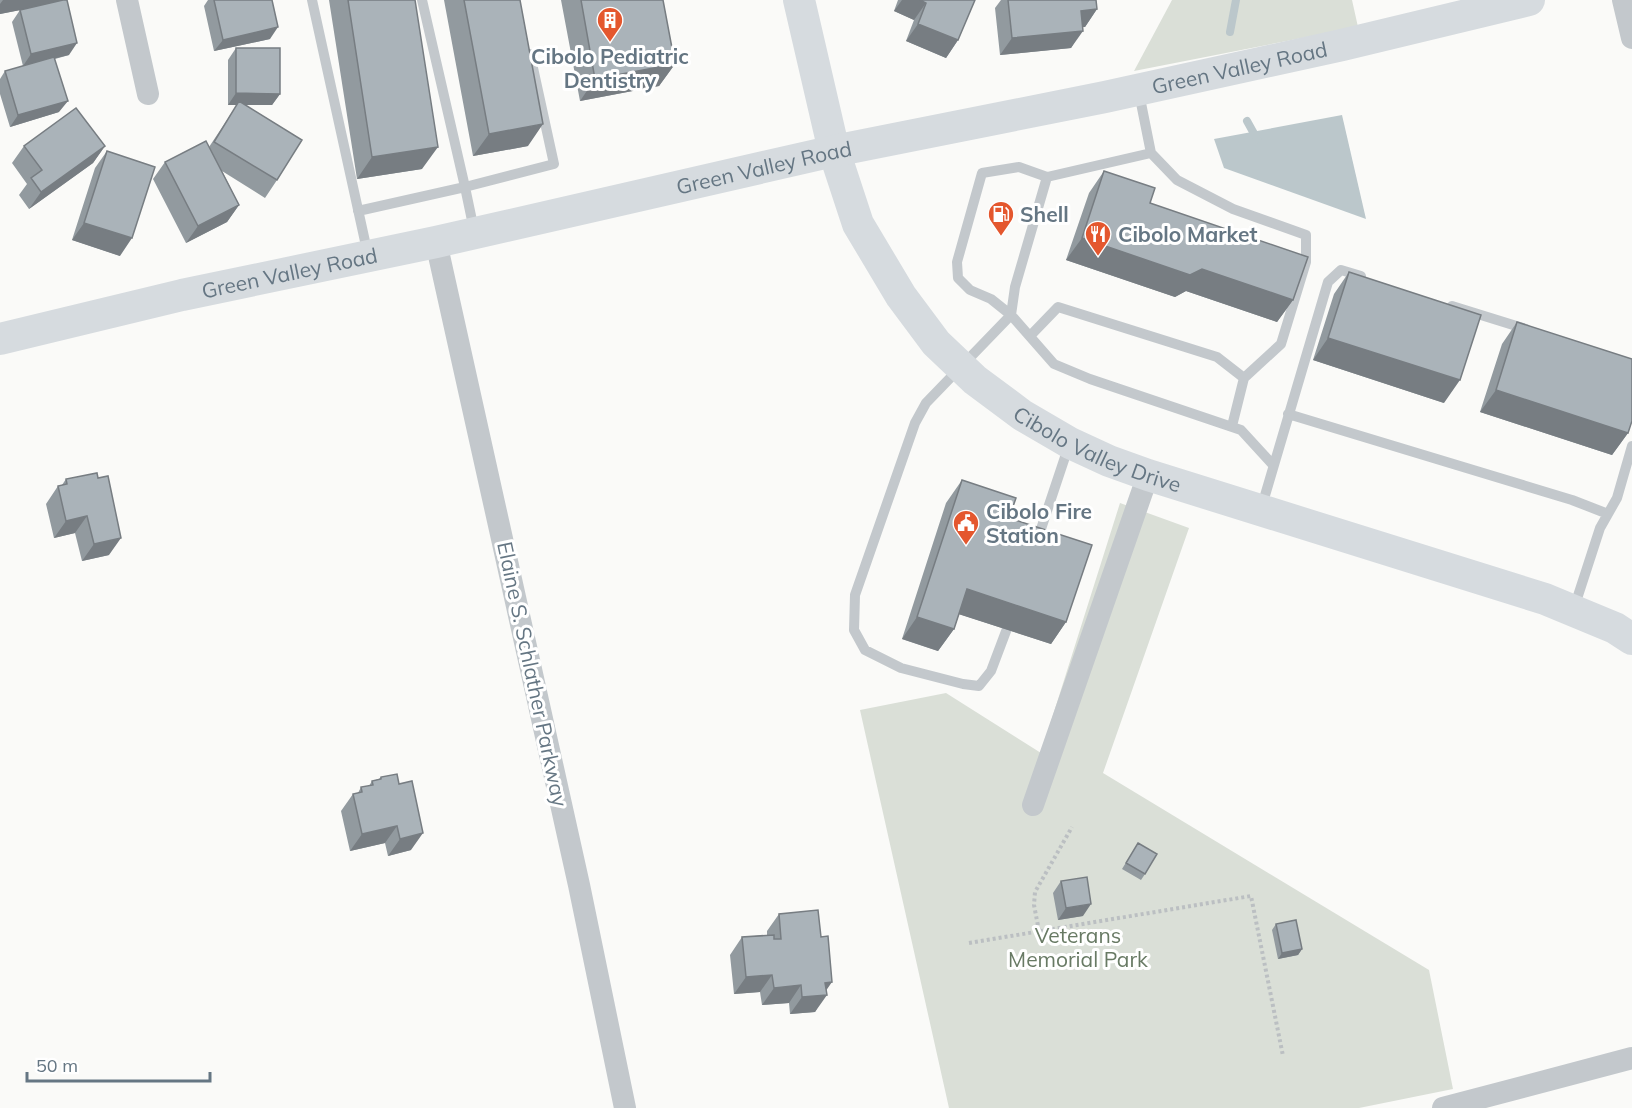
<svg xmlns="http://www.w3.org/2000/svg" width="1632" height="1108" viewBox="0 0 1632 1108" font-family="Mulish,sans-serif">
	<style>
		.green { fill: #dadfd7 }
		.water { fill: #bbc7cb }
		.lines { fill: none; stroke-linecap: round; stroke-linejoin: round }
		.stream { stroke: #bbc7cb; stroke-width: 8 }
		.path { stroke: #bbbfc2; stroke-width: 4; stroke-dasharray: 3 3; stroke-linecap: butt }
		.lane { stroke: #c3c8cc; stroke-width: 10 }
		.street { stroke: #c3c8cc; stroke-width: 22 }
		.secondary { stroke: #d6dbdf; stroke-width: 32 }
		.wall { fill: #929a9f }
		.shaded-wall { fill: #777d82 }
		.building { fill: #aab3b9; stroke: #777d82; stroke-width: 1.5 }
		.labels { text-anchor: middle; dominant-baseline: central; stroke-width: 6; stroke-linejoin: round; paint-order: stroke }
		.poi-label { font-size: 21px; font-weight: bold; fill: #657683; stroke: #fff; text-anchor: start }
		.street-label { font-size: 21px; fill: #657683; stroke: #fff }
		.park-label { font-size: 21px; fill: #687a64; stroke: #fff }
	</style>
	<rect width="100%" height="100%" fill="#fafaf8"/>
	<path class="green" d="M1172 0H1352L1358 27 1134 71Z
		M1120 503 1189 528 1103 773 1429 970 1453 1089 1359 1108H949L860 710 946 693 1041 753Z"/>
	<path class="water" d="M1342 115 1366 219 1224 168 1214 139Z"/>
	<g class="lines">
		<path class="stream" d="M1230 32 1236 0
			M1247 121 1257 139"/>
		<path class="path" d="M1039 931 1034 905 1035 892 1072 827
			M969 943 1251 896 1283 1056"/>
		<path class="lane" d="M312 0 368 255
			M1151 153 1177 180 1233 209 1306 235V262L1281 344 1244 378 1232 426
			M1047 177 1015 287 1011 315 991 299 970 290 958 278 957 262 982 173 1019 167 1047 177 1151 153 1139 93
			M358 211 465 187 422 0
			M474 230 465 187 554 164 530 54
			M1452 306 1526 329
			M1030 336 1058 307 1217 357 1244 378
			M1288 414 1572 500 1608 514
			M1261 509 1328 282 1341 270 1361 276
			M1037 541 1069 445
			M1574 608 1600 528 1617 498 1632 446
			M1011 618 991 671 979 686 963 684 901 668 865 650 854 630 855 595 915 423 926 403 1011 315 1054 364 1090 379 1241 430 1273 465"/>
		<path class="street" d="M127 0 148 94
			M1623 0 1632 38
			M436 242 579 885 625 1108
			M1033 805 1148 475
			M1443 1108 1632 1058"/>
		<g class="secondary">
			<path id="s1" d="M799 0 834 151 858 224 901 296 936 343 975 380 1022 415 1070 443 1109 461 1148 475 1545 599 1615 628 1632 639"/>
			<path id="s2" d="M0 339 182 295 436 242 834 151 1105 97 1342 45 1529 0"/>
		</g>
	</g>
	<path class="wall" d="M0 0H67L69 55 55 59 59 112 10 127 0 94V79L5 71 23 66 12 22 20 10 0 14Z
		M208 0H272L270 39 214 51 204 6Z
		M329 0H415L422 169 357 179Z
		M444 0H520L528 146 473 156Z
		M561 0H663L675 64 659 86 580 101Z
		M898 0H975L958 40 946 58 906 41 914 20 894 11Z
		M1001 0H1096L1097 9 1085 27H1083L1071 48 1000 55 995 8Z
		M236 48 280 94 272 105H246L277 180 265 198 222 171 239 205 227 222 186 243 153 179 165 162 209 147 237 105H228V60Z
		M24 146H105L93 163 29 209 19 195 27 184 12 163Z
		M107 151 120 256 72 240 95 168Z
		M1104 171 1150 203 1293 300 1277 322 1186 291 1175 297 1066 260 1089 193Z
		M1349 272 1444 403 1313 360 1334 294Z
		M1517 322 1628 433 1612 455 1480 412 1502 344Z
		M66 479 109 555 82 561 75 533 54 538 46 504 58 486 62 485Z
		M962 480 1009 518 1066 622 1051 644 959 614 954 629 938 651 902 639 946 503Z
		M381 777 411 850 388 856 385 843 350 851 341 811 353 794 358 793 361 787 369 786 372 781 379 779Z
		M1138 843 1145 874 1141 880 1122 869Z
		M1061 881 1083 916 1058 920 1053 893Z
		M779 914 826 991 815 1012 790 1014 789 1003 762 1005 760 992 734 994 730 955 742 937 767 935V931Z
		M1276 924 1302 949 1298 955 1278 959 1272 930Z"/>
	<path class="shaded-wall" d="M3 0H63L62 2 0 14V4Z
		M902 0H920L926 3 914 20 894 11Z
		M1097 9 1085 27 1069 28 1081 11Z
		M918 24 958 40 946 58 906 41Z
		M278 27 270 39 214 51 223 40Z
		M1083 31 1071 48 1000 55 1012 38Z
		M77 43 69 55 23 66 31 54Z
		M675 64 659 86 580 101 595 79Z
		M236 93 280 94 272 105H228Z
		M68 101 59 112 10 127 18 115Z
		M543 124 528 146 473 156 489 134Z
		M105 146 93 163 29 209 41 192Z
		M438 147 422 169 357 179 372 157Z
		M239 205 227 222 186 243 198 226Z
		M84 223 132 238 120 256 72 240Z
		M1082 238 1202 269 1293 300 1277 322 1186 291 1175 297 1066 260Z
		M1328 338 1460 380 1444 403 1313 360Z
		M1496 390 1628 433 1612 455 1480 412Z
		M87 516 75 533 54 538 66 521Z
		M121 538 109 555 82 561 94 544Z
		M967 589 1066 622 1051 644 952 612Z
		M917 617 954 629 938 651 902 639Z
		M397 826 385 843 350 851 362 834Z
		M423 833 411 850 388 856 400 839Z
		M1091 904 1083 916 1058 920 1066 908Z
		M1302 949 1298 955 1278 959 1282 953Z
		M772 975 760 992 734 994 746 977Z
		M832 982 823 995H827L815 1012 790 1014 802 997 825 983Z
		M801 985 789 1003 762 1005 774 988Z"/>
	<path class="building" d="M63 0H67L77 43 31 54 20 10Z
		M214 0H272L278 27 223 40Z
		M348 0H415L438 147 372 157Z
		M464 0H520L543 124 489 134Z
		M581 0H663L675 64 595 79Z
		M920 0H975L958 40 918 24 926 3Z
		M1008 0H1096L1097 9 1081 11 1083 31 1012 38Z
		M236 48H280V94L236 93Z
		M54 57 68 101 18 115 5 71Z
		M239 101 302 140 277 180 214 142Z
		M76 108 105 146 41 192 31 178 42 170 24 146Z
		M206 141 239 205 198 226 165 162Z
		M107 151 155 167 132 238 84 223Z
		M1104 171 1155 188 1150 203 1308 257 1293 300 1202 269 1190 275 1082 238Z
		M1349 272 1481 315 1460 380 1328 338Z
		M1517 322 1632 359V421L1628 433 1496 390Z
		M97 473 98 478 108 476 121 538 94 544 87 516 66 521 58 486 67 484 66 479Z
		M962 480 1016 498 1009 518 1092 545 1066 622 967 589 954 629 917 617Z
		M397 774 399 784 412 781 423 833 400 839 397 826 362 834 353 794 362 792 361 787 373 785 372 781 381 779V777Z
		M1138 843 1157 854 1145 874 1126 863Z
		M1087 877 1091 904 1066 908 1061 881Z
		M818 910 821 937 828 936 832 982 825 983 827 995 802 997 801 985 774 988 772 975 746 977 742 937 774 935V939H781L779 914Z
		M1296 920 1302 949 1282 953 1276 924Z"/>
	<defs>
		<g id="building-pin" transform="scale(1.35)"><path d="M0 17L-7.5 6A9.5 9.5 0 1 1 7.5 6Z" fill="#e4572e" stroke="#fff"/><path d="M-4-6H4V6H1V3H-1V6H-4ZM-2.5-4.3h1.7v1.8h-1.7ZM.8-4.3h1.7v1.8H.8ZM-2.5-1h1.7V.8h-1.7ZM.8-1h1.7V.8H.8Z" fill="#fff"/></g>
		<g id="fuel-pin" transform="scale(1.35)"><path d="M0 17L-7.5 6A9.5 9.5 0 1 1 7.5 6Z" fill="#e4572e" stroke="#fff"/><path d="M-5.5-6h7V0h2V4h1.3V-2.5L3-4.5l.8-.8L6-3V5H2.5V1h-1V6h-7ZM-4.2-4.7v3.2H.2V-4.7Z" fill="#fff"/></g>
		<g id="restaurant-pin" transform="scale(1.35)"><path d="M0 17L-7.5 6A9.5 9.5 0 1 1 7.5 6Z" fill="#e4572e" stroke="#fff"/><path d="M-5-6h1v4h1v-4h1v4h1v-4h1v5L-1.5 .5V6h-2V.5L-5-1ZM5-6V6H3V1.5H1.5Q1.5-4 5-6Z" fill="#fff"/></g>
		<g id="civic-pin" transform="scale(1.35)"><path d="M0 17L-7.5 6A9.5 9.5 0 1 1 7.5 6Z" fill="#e4572e" stroke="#fff"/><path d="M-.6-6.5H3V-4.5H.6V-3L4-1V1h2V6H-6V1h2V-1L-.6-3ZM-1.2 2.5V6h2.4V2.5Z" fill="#fff"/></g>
	</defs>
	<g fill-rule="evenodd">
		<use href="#building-pin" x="610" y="20"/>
		<use href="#fuel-pin" x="1001" y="214"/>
		<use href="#restaurant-pin" x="1098" y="234"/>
		<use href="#civic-pin" x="966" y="523"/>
	</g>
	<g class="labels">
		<g class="poi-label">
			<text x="610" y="56" text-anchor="middle">Cibolo Pediatric<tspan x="610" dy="24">Dentistry</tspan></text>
			<text x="1020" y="214">Shell</text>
			<text x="1118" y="234">Cibolo Market</text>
			<text x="986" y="511">Cibolo Fire<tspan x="986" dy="24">Station</tspan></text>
		</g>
		<g class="street-label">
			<text stroke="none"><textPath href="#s2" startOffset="1269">Green Valley Road</textPath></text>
			<text stroke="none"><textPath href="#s2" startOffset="783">Green Valley Road</textPath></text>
			<text stroke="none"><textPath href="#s2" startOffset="297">Green Valley Road</textPath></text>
			<text stroke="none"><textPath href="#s1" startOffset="570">Cibolo Valley Drive</textPath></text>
			<text transform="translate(533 674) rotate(78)">Elaine S. Schlather Parkway</text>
		</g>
		<g class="park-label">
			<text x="1078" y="935">Veterans<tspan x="1078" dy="24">Memorial Park</tspan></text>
		</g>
	</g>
	<path d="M27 1072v9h183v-9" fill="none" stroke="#657683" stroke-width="3"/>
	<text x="36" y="1072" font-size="18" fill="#657683" stroke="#ffffff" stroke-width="4.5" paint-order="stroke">50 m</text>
</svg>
